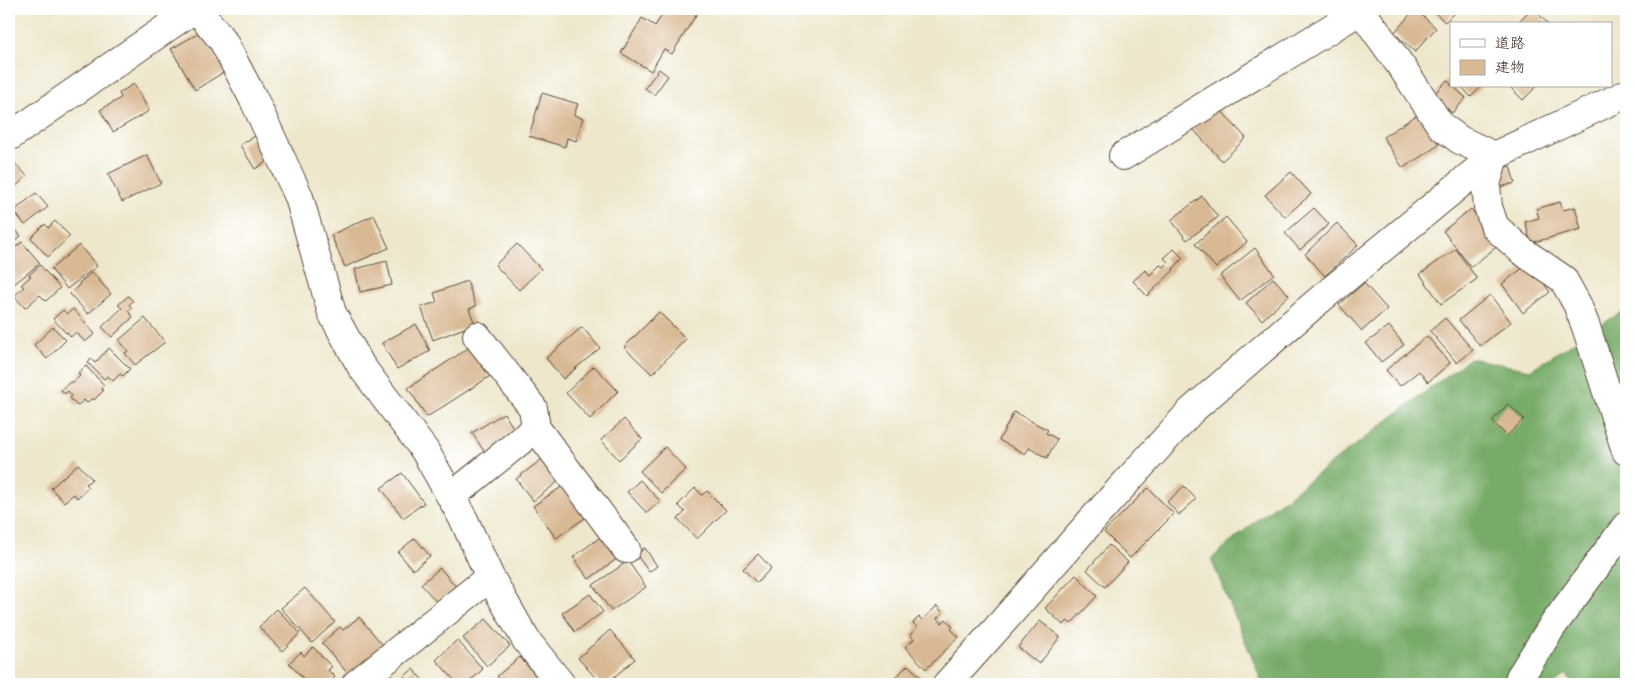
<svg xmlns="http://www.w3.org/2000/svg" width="1635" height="693" viewBox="0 0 1635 693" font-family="'Balsamiq Sans','Klee One',sans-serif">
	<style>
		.forest { fill: #77ac68; stroke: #596b43 }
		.building { fill: #d9b994 }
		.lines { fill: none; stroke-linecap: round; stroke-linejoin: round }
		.minor-casing { stroke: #564638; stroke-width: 30 }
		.minor { stroke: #fff; stroke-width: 28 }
	</style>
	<rect width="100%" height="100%" fill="#fff"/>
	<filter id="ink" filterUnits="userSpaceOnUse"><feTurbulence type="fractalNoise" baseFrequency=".02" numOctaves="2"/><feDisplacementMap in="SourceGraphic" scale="10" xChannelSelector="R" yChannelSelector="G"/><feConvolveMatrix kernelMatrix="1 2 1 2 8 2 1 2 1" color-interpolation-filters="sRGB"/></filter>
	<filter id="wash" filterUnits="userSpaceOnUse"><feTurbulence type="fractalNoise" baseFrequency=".0096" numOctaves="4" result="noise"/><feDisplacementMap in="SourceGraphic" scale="20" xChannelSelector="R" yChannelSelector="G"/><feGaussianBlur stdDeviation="1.12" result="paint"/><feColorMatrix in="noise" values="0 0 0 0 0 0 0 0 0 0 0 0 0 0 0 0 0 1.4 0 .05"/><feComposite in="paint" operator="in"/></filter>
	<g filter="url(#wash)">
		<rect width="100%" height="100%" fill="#eee7cc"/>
		<path class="forest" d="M1626 309V684H1573L1566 674 1555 684H1263L1211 559 1258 519 1470 358 1530 370Z"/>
		<g id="blocks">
			<path class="building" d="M666 9H690L697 13 672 54 664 49 651 71 621 53 642 18 655 26Z
				M1415 9 1436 28 1415 52 1394 33Z
				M1431 9H1458L1445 22Z
				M1531 9H1534L1548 24H1516Z
				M201 32 224 72 195 90 171 49Z
				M659 69 668 76 654 95 645 88Z
				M1447 80 1451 84V86H1453L1466 98 1452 113 1433 96Z
				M134 84 149 111 113 132 100 110 121 98 119 93Z
				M1461 86H1482L1471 97Z
				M1509 86H1537L1523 100Z
				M542 93 578 104 574 115 583 118 576 141 567 138 565 147 529 136Z
				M1216 105 1246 138 1222 161 1192 128Z
				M1420 113 1439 145 1403 168 1383 137Z
				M257 135 271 159 255 169 240 145Z
				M147 155 161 183 122 202 108 174Z
				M10 158 27 176 9 193V159Z
				M1510 166 1515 183 1497 188 1492 171Z
				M1291 172 1311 194 1285 217 1265 195Z
				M36 193 48 207 25 225 14 211Z
				M1202 196 1218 217 1187 240 1171 220Z
				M1560 202 1563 210 1575 207 1581 229 1531 243 1525 222 1539 218 1536 209Z
				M1314 208 1329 224 1300 250 1285 233Z
				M1471 209 1499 245 1471 267 1443 231Z
				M374 215 389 248 345 267 331 235Z
				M1226 217 1247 242 1216 268 1195 244Z
				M55 221 70 236 48 257 31 238 45 224 48 228Z
				M9 222 21 236 9 247Z
				M1337 223 1358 245 1325 276 1305 254Z
				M22 242 40 263 13 285 9 280V252Z
				M517 244 541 269 519 290 495 265Z
				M79 245 97 266 67 289 51 269Z
				M1255 248 1274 274 1240 301 1220 276Z
				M1174 249 1183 258 1173 269 1174 270 1147 296 1133 281 1145 270 1150 275 1160 265 1163 267 1168 262 1164 258Z
				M1456 249 1477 279 1441 304 1420 274Z
				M387 261 392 285 360 292 355 269Z
				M1529 263 1550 292 1523 313 1502 284Z
				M40 265 60 288 46 301 40 295 25 308 14 296 24 287 21 285 31 276 29 275Z
				M92 272 111 294 88 314 70 294 80 284 79 283Z
				M1273 278 1289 295 1262 320 1246 303Z
				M467 281 476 306 469 309 475 324 433 340 421 307 437 302 434 293Z
				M1364 283 1387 309 1362 331 1339 305Z
				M1490 295 1511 322 1480 346 1459 320Z
				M128 296 133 301 129 305 132 308 128 311 133 317 112 337 102 327 122 308 118 305Z
				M73 309 95 334 85 342 76 332 71 337 67 332 66 333 53 319 63 310 67 314Z
				M659 312 686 339 652 374 624 347Z
				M145 318 165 342 135 365 125 353 128 351 119 340Z
				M1445 318 1473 350 1457 363 1430 331Z
				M416 324 430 351 397 369 382 343Z
				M1389 326 1404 345 1381 362 1366 343Z
				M53 327 66 340 47 359 34 345Z
				M582 327 600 348 563 379 546 358Z
				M1427 336 1450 363 1428 382 1419 371 1400 386 1386 370Z
				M476 343 495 373 427 417 408 388Z
				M109 348 130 369 123 376 120 374 113 381 108 376 104 379 88 363 91 359 95 363Z
				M86 366 104 385 101 388 103 391 94 400 92 398 87 403 84 400 77 406 70 398 72 396 68 391 65 394 61 390 71 381 72 383 80 376 78 373Z
				M594 366 618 391 590 419 566 393Z
				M1508 404 1524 419 1507 436 1492 421Z
				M1014 412 1048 430 1046 433 1057 439 1047 458 1029 448 1025 454 999 440Z
				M504 413 521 440 490 460 472 433Z
				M624 419 642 439 619 460 601 440Z
				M665 447 686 469 661 493 640 471Z
				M550 453 567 475 533 501 516 479Z
				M78 464 92 479 86 484 89 487 77 498 74 494 64 502 51 488Z
				M402 473 424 503 403 518 381 488Z
				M640 480 660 501 647 513 627 492Z
				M569 482 587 508 580 512 585 518 556 538 533 506Z
				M1184 486 1196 499 1179 515 1167 502Z
				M695 488 702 495 707 491 726 510 697 539 678 519 685 512 678 505Z
				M1148 488 1174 514 1130 558 1104 532Z
				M606 533 622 555 589 579 573 557Z
				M415 538 430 556 413 570 398 552Z
				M1109 545 1128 562 1105 587 1087 570Z
				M645 548 657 566 649 572 636 554Z
				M758 554 771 568 757 583 743 569Z
				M628 561 646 587 611 611 593 585Z
				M440 568 458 589 439 605 421 584Z
				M1076 575 1097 596 1071 624 1068 621 1063 625 1045 608Z
				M305 588 335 622 312 643 281 608Z
				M590 594 603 612 575 632 562 613Z
				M937 606 943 613 937 618 942 623 946 619 953 627 951 629 959 637 926 669 905 647 914 639 910 635 917 627 913 623 919 617 922 620Z
				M277 609 300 633 282 651 259 627Z
				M359 617 388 651 349 675 322 643 340 627 343 630Z
				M486 619 510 646 487 666 463 638Z
				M1040 621 1060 637 1039 664 1018 647Z
				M610 630 635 659 606 684H601L578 658Z
				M457 640 483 669 467 684H458L436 660Z
				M313 647 332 667 328 670 335 677 327 684H308L289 663 301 652 304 656Z
				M520 657 542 683 541 684H504L497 676Z
				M908 665 925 681 922 684H897L893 680Z
				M413 669 426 684H396Z"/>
		</g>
	</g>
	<g filter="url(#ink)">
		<use href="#blocks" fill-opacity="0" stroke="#564638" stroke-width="1"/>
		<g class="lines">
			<g class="minor-casing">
				<path id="minor" d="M197 9 223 41 255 102 299 197 332 313 361 366 425 451 464 520 490 577 526 640 561 684
					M1360 9 1403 69 1441 126 1460 140 1494 156
					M9 137 194 9
					M1123 156 1361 10
					M1494 156 1486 185 1488 207 1495 227 1522 251 1563 279 1577 304 1586 327 1626 451
					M477 336 533 408 536 428 626 549
					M451 497 536 428
					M356 684 490 577
					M947 684 999 626 1092 520 1191 411 1317 302 1494 156 1626 94
					M1518 684 1520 677 1551 628 1626 526"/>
			</g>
			<use href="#minor" class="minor"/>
		</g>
	</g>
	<rect width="1635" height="693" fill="none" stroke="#fff" stroke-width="30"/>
	<rect x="1450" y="22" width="162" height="65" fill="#ffffff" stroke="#b1aaa5"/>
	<rect x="1460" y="39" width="25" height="8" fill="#ffffff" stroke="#b1aaa5"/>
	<text x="1495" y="48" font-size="15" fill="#3b2a1e">道路</text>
	<rect x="1460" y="60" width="25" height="15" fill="#d9b994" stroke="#b1aaa5"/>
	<text x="1495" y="72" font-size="15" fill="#3b2a1e">建物</text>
</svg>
